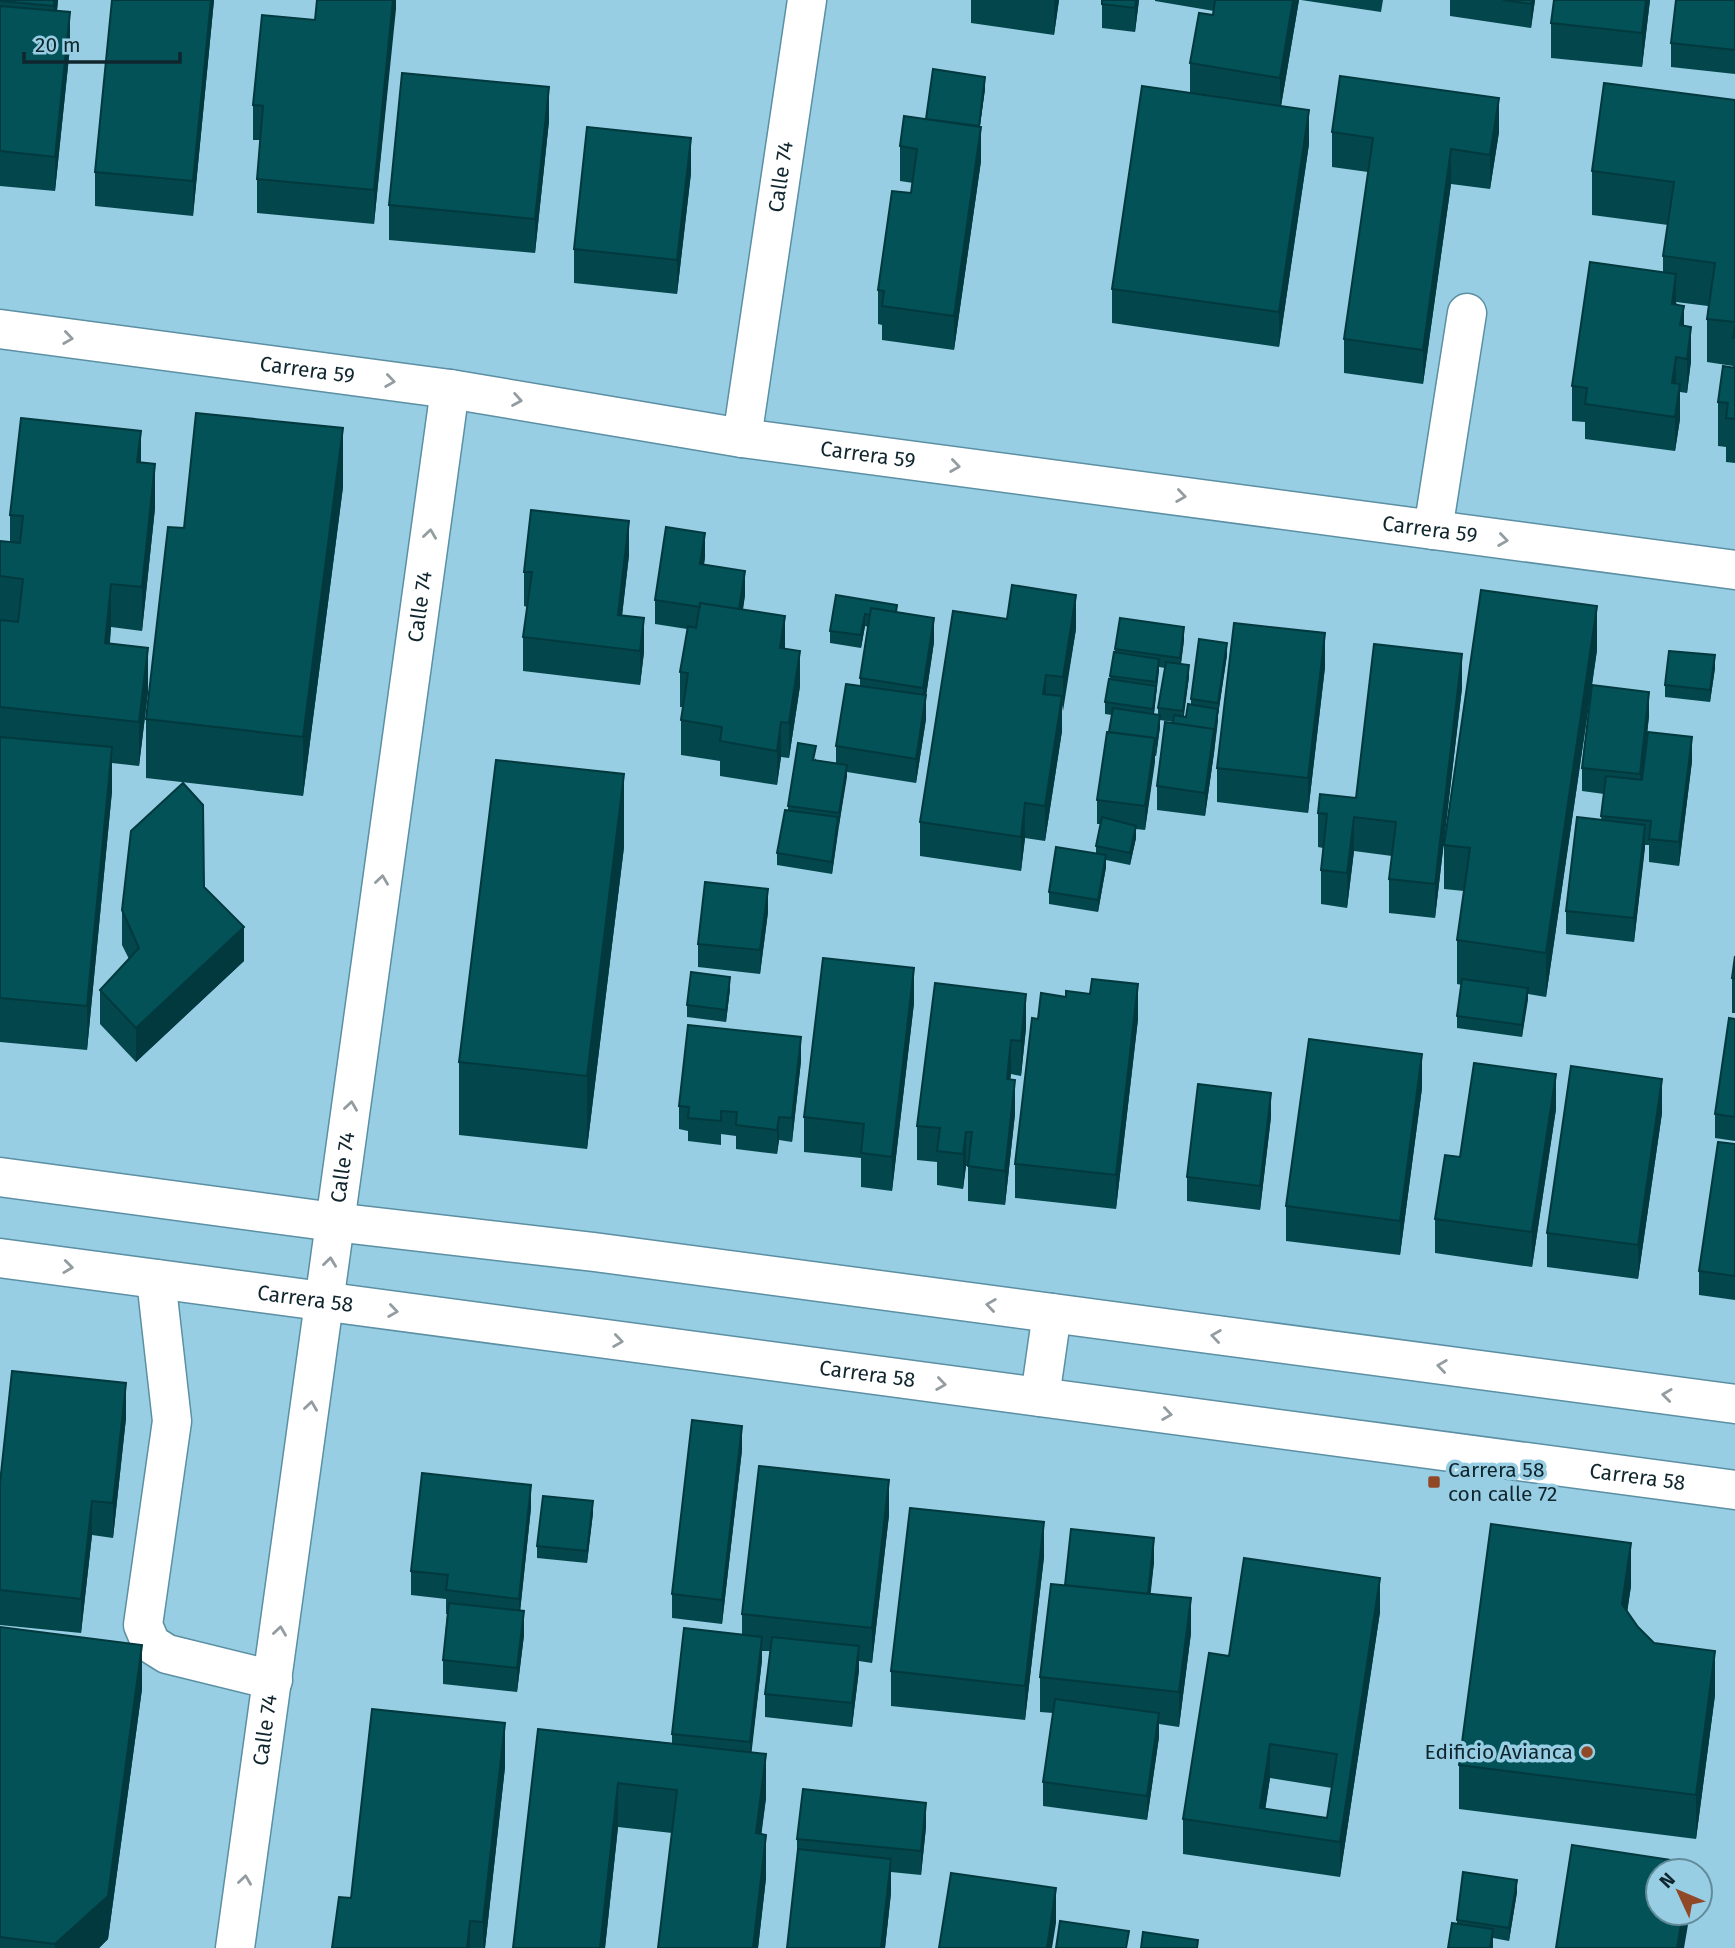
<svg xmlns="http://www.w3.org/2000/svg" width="1735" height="1948" viewBox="0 0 1735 1948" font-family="'Fira Sans',sans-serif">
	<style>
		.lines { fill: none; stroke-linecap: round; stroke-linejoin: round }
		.minor-casing { stroke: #5b8fa3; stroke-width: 41 }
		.minor { stroke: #fff; stroke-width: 38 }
		.wall { fill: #03474c; fill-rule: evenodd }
		.shaded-wall { fill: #02393e }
		.building { fill: #035258; stroke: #02393e; stroke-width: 2; fill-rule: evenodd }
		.oneway { stroke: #939da1 }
		.poi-dot { fill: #904827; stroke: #98cee3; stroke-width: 2.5 }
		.labels { text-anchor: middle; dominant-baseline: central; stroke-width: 7; stroke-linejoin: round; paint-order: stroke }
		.street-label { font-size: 21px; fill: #10262e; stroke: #98cee3 }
		.poi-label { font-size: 21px; fill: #10262e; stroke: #98cee3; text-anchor: start }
	</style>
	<rect width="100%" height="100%" fill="#98cee3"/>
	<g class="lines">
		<g class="minor-casing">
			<g id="minor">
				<path id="s1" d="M0 329 450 389 742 438 1735 570"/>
				<path id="s2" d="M742 438 807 0"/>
				<path d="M1433 530 1467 313"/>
				<path d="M0 1177 334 1222 594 1252 1735 1404"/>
				<path id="s3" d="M0 1258 1735 1490"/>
				<path d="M156 1279 172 1421 143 1625 151 1644 167 1654 273 1680"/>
				<path d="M1040 1397 1052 1313"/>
				<path id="s4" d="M235 1948 450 389"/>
			</g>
		</g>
		<use href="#minor" class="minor"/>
	</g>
	<path class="wall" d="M0 0H58L57 11 70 47 55 191 0 186Z
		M112 0H214L193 216 95 206V172Z
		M396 0 374 224 257 213V179L260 140H253V105L315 20Z
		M971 0H1059L1054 35 971 23Z
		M1102 0H1139L1135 32 1102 28Z
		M1155 0H1299L1281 106 1309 144 1279 347 1112 323V289L1190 93V63L1213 15 1214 11 1155 1Z
		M1301 0H1383L1381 12Z
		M1450 0H1535L1531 28 1450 16Z
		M1554 0H1650L1642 67 1551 58V23Z
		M1735 0V74L1671 67V43Z
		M985 89 980 126 981 161 954 350 882 340V325L878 324V290L911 193 913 183 900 181V146L926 119Z
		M1735 100V463L1726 462V447L1718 446V402L1733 366 1707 362V319L1708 306 1676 302 1684 326 1691 361 1687 393 1680 392V419L1675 451 1585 439V422L1572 421V386L1663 272V256L1668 225 1592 215V171Z
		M549 121 535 253 389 240V205Z
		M1332 132H1499L1490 189 1451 184 1423 384 1344 373V339L1368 172 1332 167Z
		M691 173 677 294 574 283V249Z
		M141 463 155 508 142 631 111 627 110 643 148 692 139 766 112 763V791L87 1050 0 1042V541L10 542V515Z
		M343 487 303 796 146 778V719L184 528Z
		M629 555 622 616 644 652 640 685 523 671V637L527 607 524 606V572Z
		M705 557 704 565 745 595 743 610 785 649 800 686 789 758 781 757 777 785 720 776V761L681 755V720L683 707H680V672L687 629 655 624V600Z
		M836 595 897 612 934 642 926 696V719L916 783 847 772 832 874 777 865V853L788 810V806L816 758V760L836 763V746L860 686V678L868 627 865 626 861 648 830 643V631Z
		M1076 629 1062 711V731L1045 841 1025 838 1021 871 920 856V822Z
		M1184 640 1181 664 1189 677 1183 717H1186L1191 704V699L1227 655 1218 715 1214 753 1205 816 1157 810V786L1173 722 1160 720V727L1156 756H1155L1145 830 1136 829V838L1130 865 1106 860V867L1098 912 1049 904V892L1096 853V846L1100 824H1097V800L1112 715 1105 714V702L1115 649ZM1159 667 1165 668 1158 708V714H1154Z
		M1597 650 1592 685 1649 716 1642 780 1692 761 1679 866 1649 862V845H1645L1634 942 1566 934V911L1601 820 1604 794 1582 791V768L1591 690 1546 997 1528 994 1522 1037 1457 1028V1016L1462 985 1457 984V940L1464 891 1444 889V845Z
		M1325 667 1308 813 1217 802V768Z
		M1715 668 1710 702 1665 697V685Z
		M1462 688 1435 918 1389 913V879L1392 856 1354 851 1347 908 1321 904V870L1323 848 1318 847V813L1356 798Z
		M624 847 587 1149 459 1135V1062Z
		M204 887 244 961 136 1062 100 1024V990L129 959 122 945V910Z
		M768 912 760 974 698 967V944Z
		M1735 956V1013H1732V978Z
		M935 983 1026 1028 1021 1076 1011 1074 1010 1079 1015 1114 1005 1205 968 1201V1166H966L963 1189 937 1185V1162L917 1160V1126Z
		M730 989 726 1022 687 1017V1005Z
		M914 1003 892 1191 861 1187V1158L804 1152V1117Z
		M1038 1019H1138L1116 1209 1015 1198V1164Z
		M1735 1019V1141L1715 1138V1114Z
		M801 1061 792 1142 779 1140 777 1154 736 1149V1136L721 1134V1145L688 1141V1131L679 1129V1106Z
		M1422 1088 1400 1255 1286 1241V1206Z
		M1556 1109 1532 1267 1435 1253V1219L1460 1157Z
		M1662 1113 1638 1279 1547 1267V1233Z
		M1271 1117 1260 1210 1187 1201V1177Z
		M1735 1144V1300L1699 1295V1271Z
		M126 1418 113 1538 92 1535 81 1633 0 1625V1483Z
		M742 1450 722 1624 672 1618V1594Z
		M531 1508 520 1611 524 1635 517 1692 443 1684V1660L447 1614H446V1599L411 1595V1571Z
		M593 1513 587 1563 537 1558V1546Z
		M889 1515 872 1663 859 1661V1670L852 1727 765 1717V1694L770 1651H762V1660L751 1752 766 1798 761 1834 766 1878 758 1948H658L672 1833 618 1827 605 1948H513L538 1729 672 1743V1734L742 1634V1614Z
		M1044 1557 1025 1720 891 1706V1671Z
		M1154 1562 1150 1594 1191 1633 1179 1727 1159 1724V1737L1147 1820 1043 1806V1782L1053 1713 1040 1712V1677L1065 1585Z
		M1631 1586 1627 1611 1638 1627 1654 1643 1715 1695 1696 1839 1459 1809V1765Z
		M1380 1612 1340 1877 1183 1854V1819L1229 1656ZM1270 1778 1332 1788 1327 1818 1265 1809Z
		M0 1627 142 1689 108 1939 99 1948H0Z
		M505 1767 485 1948H332Z
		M926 1827 921 1875 891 1872V1893L885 1948H787L797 1859V1839Z
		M1517 1892 1509 1941 1493 1938V1948L1457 1923V1920Z"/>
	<path class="shaded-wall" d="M54 0H58L54 41Z
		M211 0H214L193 216V181Z
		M393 0H396V9L374 224V190Z
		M1054 0H1059L1054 35Z
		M1136 0H1139L1135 32V8Z
		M1293 0H1299L1280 112V78Z
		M1532 0H1535L1531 28V4Z
		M1646 0H1650L1642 67V33Z
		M70 12V47L55 191V157Z
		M985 77V89L978 139V127Z
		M549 87V121L535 253V219Z
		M1499 98V132L1490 189V155Z
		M1309 110V144L1279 347V312Z
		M981 127V161L954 350V316Z
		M691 138V173L677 294V260Z
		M1451 149V184L1423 384V350Z
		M1676 274V309L1672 304Z
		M1684 306V340L1680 360V325Z
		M1691 327V361L1687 393V359Z
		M1676 357V391L1672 417V383Z
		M1680 384V419L1675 451V417Z
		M343 428V487L303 796V737Z
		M141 431V475L137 462Z
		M155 464V508L142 631V587Z
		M629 521V555L618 650V615Z
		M705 533V557L700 588V564Z
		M745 571V595L738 637V613Z
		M111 584V627L105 687V643Z
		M1076 595V629L1063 711V677Z
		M1597 606V650L1546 997V953Z
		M865 614V626L861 648V635Z
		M785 616V651L780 648Z
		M644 618V652L640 685V651Z
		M934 618V642L926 696V719L916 783V759L923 712V688Z
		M1184 627V640L1180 670V658Z
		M1325 633V667L1308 813V778Z
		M1227 643V655L1218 715V703Z
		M148 648V692L139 766V722Z
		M800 651V686L789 758V723Z
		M1462 654V688L1435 918V884Z
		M1715 655V668L1710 702V690Z
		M1159 659V671L1153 721V709Z
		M1189 665V677L1183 723V711Z
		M1046 675V709L1043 694Z
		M1649 692V716L1640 798V774Z
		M1062 696V731L1045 841V806Z
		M1218 709V721L1214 753 1205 816V793Z
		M1160 715V727L1156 756V744Z
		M781 722V757L777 785V751Z
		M1692 737V761L1679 866V842Z
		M1155 738V762L1145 830V806Z
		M112 747V791L87 1050V1006Z
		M847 765V777L839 825V813Z
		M624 774V847L587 1149V1076Z
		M1025 803V838L1021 871V837Z
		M838 817V830L832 874V862Z
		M1354 817V851L1347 908V873Z
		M1645 825V848L1634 942V918Z
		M1136 826V838L1130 865V853Z
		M1106 855V867L1098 912V900Z
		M768 889V912L760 974V950Z
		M244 927V961L136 1062V1028Z
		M914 968V1003L892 1191V1157Z
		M730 977V989L726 1022V1010Z
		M1138 984V1019L1116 1209V1175Z
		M1528 988V1000L1522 1037V1025Z
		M1026 994V1028L1021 1076V1041Z
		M801 1037V1061L792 1142V1118Z
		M1011 1040V1074L1007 1113V1079Z
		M1422 1054V1088L1400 1255V1221Z
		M1556 1074V1109L1532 1267V1232Z
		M1662 1079V1113L1638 1279V1245Z
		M1015 1080V1114L1005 1205V1171Z
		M1271 1093V1117L1260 1210V1186Z
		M779 1117V1140L777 1154V1130Z
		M966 1132V1166L963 1189V1154Z
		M126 1383V1418L113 1538V1503Z
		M742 1426V1450L722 1624V1600Z
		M889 1480V1515L872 1663V1628Z
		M531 1485V1508L519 1622V1599Z
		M92 1501V1535L81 1633V1599Z
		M593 1501V1513L587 1563V1551Z
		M1044 1522V1557L1025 1720V1686Z
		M1154 1538V1562L1148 1619V1595Z
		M1631 1543V1586L1622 1648V1604Z
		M1380 1578V1612L1340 1877V1842Z
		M1191 1598V1633L1179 1727V1692Z
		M524 1611V1635L517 1692V1668Z
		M762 1637V1660L750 1766V1742Z
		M142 1645V1689L108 1939 99 1948H55V1944Z
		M859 1646V1670L852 1727V1703Z
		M1715 1651V1695L1696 1839V1795Z
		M1159 1713V1737L1147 1820V1796Z
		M505 1723V1767L485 1948H483V1922Z
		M1270 1744V1778L1262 1831 1260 1808Z
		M766 1754V1798L756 1877V1833Z
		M618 1783V1827L605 1948H600Z
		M926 1803V1827L921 1875V1851Z
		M766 1835V1878L758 1948H753Z
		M891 1859V1893L885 1948H881Z
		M1517 1880V1892L1509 1941V1928Z
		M1056 1888V1923L1052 1948H1047Z
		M1683 1913H1690L1684 1948H1677Z
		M470 1921V1948H467Z
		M1493 1929V1948H1490Z"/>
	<path class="building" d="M0 0H54V6L0 1Z
		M112 0H211L193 181 95 172Z
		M317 0H393L374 190 257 179 263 106 253 105 262 15 315 20Z
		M1102 0H1136L1135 8 1102 4Z
		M1215 0H1293L1280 78 1190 63 1199 13 1213 15Z
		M1503 0H1532L1531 4Z
		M1554 0H1646L1642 33 1551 23Z
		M1676 0H1735V50L1671 43Z
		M0 6 70 12 55 157 0 151Z
		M933 69 985 77 979 126 926 119Z
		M402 73 549 87 535 219 389 205Z
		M1340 76 1499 98 1490 155 1451 149 1423 350 1344 339 1373 138 1332 132Z
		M1604 83 1735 100V322L1707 319 1715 263 1663 256 1674 182 1592 171Z
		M1142 86 1309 110 1279 312 1112 289Z
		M904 116 981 127 954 316 882 306 884 291 878 290 892 191 911 193 917 149 900 146Z
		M587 127 691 138 677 260 574 249Z
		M1590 262 1676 274 1672 304 1684 306 1680 325 1691 327 1687 359 1676 357 1672 383 1680 384 1675 417 1585 404 1587 388 1572 386Z
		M1735 325V338H1733Z
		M1723 366 1735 368V419L1726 418 1728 403 1718 402Z
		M196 413 343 428 303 737 146 719 168 527 184 528Z
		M21 418 141 431 137 462 155 464 142 587 111 584 105 643 148 648 139 722 0 707V620L18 622 23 579 0 576V541L20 543 23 516 10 515Z
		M531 510 629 521 618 615 644 618 640 651 523 637 532 572H524Z
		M666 527 705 533 700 564 745 571 739 609 700 603V607L655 600Z
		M1012 585 1076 595 1063 677 1046 675 1043 694 1062 696 1045 806 1025 803 1021 837 920 822 953 611 1007 619Z
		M1481 590 1597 606 1546 953 1457 940 1470 848 1444 845Z
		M836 595 897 605 896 612 871 608 870 615 865 614 861 635 830 631Z
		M700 603 785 616 780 648 800 651 789 723 781 722 777 751 720 741 722 727 681 720 688 673 680 672 688 626 696 628Z
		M871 608 934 618 923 688 860 678Z
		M1120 618 1184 627 1180 658 1115 649Z
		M1234 623 1325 633 1308 778 1217 768Z
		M1199 639 1227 643 1218 703 1191 699Z
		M1374 644 1462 654 1435 884 1389 879 1396 822 1354 817 1347 873 1321 870 1327 814 1318 813 1320 794 1356 798Z
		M1669 651 1715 655 1710 690 1665 685Z
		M1114 652 1159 659 1156 682 1110 676Z
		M1166 662 1189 665 1183 711 1158 708Z
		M1109 679 1156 686 1153 709 1105 702Z
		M846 684 926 695 916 759 836 746Z
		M1592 685 1649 692 1640 774 1582 768Z
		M1188 704 1218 709 1214 734V729L1173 723 1174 715 1186 717Z
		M1113 708 1160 715 1156 744H1155V738L1109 732Z
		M1165 722 1214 729 1205 793 1157 786Z
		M1107 732 1155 738 1145 806 1097 800Z
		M1648 732 1692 737 1679 842 1649 839 1651 821 1601 816 1606 776 1642 780Z
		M0 737 112 747 87 1006 0 998Z
		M798 743 816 746 813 760 847 765 839 813 788 806Z
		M496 760 624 774 587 1076 459 1062Z
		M183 783 203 805 204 887 244 927 136 1028 100 990 139 948 122 910 131 831Z
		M785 810 838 817 832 862 777 853Z
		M1102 817 1136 826 1130 853 1096 846Z
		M1577 817 1645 825 1634 918 1566 911Z
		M1056 847 1106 855 1098 900 1049 892Z
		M705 882 768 889 760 950 698 944Z
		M1735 956V979L1732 978Z
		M823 958 914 968 892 1157 861 1153 864 1124 804 1117Z
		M691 972 730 977 726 1010 687 1005Z
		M1092 979 1138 984 1116 1175 1015 1164 1032 1018 1038 1019 1041 993 1066 997V991L1090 994Z
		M1462 979 1528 988 1522 1025 1457 1016Z
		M935 983 1026 994 1021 1041 1011 1040 1007 1079 1015 1080 1005 1171 968 1166 972 1132H966L963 1154 937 1151 940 1128 917 1126Z
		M1729 1018 1735 1019V1117L1715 1114Z
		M688 1025 801 1037 792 1118 779 1117 777 1130 736 1125 737 1112 721 1111V1121L688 1118 689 1107 679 1106Z
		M1309 1039 1422 1054 1400 1221 1286 1206Z
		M1474 1063 1556 1074 1532 1232 1435 1219 1445 1155 1460 1157Z
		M1571 1066 1662 1079 1638 1245 1547 1233Z
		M1198 1084 1271 1093 1260 1186 1187 1177Z
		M1718 1142 1735 1144V1276L1699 1271Z
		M12 1371 126 1383 113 1503 92 1501 81 1599 0 1590V1483Z
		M692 1420 742 1426 722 1600 672 1594Z
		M759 1466 889 1480 872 1628 742 1614Z
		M422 1473 531 1485 519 1599 446 1590 448 1575 411 1571Z
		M543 1496 593 1501 587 1551 537 1546Z
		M910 1508 1044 1522 1025 1686 891 1671Z
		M1491 1524 1631 1543 1622 1604 1638 1627 1654 1643 1715 1651 1696 1795 1459 1765Z
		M1071 1529 1154 1538 1148 1594 1065 1585Z
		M1244 1558 1380 1578 1340 1842 1183 1819 1209 1653 1229 1656ZM1270 1744 1337 1754 1327 1818 1260 1808Z
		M1051 1584 1191 1598 1179 1692 1040 1677Z
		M449 1603 524 1611 517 1668 443 1660Z
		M0 1627 142 1645 108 1896 55 1944 0 1937Z
		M684 1628 762 1637 750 1742 672 1734Z
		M772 1637 859 1646 852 1703 765 1694Z
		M1055 1699 1159 1713 1147 1796 1043 1782Z
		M372 1709 505 1723 483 1922 470 1921 467 1948H332L339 1897 351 1898Z
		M538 1729 766 1754 756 1833 766 1835 753 1948H658L677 1790 618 1783 600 1948H513Z
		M803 1789 926 1803 921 1851 797 1839Z
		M1572 1845 1691 1863 1689 1871H1658V1913H1683L1677 1948H1556Z
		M798 1849 891 1859 881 1948H787Z
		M1463 1872 1517 1880 1509 1928 1457 1920Z
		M951 1873 1056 1888 1047 1948H939Z
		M1060 1921 1129 1931 1126 1948H1056Z
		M1452 1923 1493 1929 1490 1948H1448Z
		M1143 1932 1198 1940 1197 1948H1141Z"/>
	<defs><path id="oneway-chevron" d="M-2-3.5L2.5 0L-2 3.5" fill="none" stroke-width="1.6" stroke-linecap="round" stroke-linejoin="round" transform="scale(1.75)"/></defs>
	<g class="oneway">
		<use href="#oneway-chevron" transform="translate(68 338) rotate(8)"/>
		<use href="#oneway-chevron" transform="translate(390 381) rotate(8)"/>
		<use href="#oneway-chevron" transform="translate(517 400) rotate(10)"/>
		<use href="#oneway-chevron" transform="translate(955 466) rotate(8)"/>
		<use href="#oneway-chevron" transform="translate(1181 496) rotate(8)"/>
		<use href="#oneway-chevron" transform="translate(430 534) rotate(-82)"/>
		<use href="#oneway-chevron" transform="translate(1503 540) rotate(8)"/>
		<use href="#oneway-chevron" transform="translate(382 880) rotate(-82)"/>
		<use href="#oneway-chevron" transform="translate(351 1106) rotate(-82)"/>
		<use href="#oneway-chevron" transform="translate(330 1262) rotate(-83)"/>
		<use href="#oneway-chevron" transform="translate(68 1267) rotate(7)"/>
		<use href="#oneway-chevron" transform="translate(991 1305) rotate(-172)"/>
		<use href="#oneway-chevron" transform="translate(393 1311) rotate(8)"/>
		<use href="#oneway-chevron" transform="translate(1216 1336) rotate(-172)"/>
		<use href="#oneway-chevron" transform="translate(618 1341) rotate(8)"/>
		<use href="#oneway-chevron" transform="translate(1442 1366) rotate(-172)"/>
		<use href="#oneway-chevron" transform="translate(941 1384) rotate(8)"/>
		<use href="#oneway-chevron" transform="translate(1667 1395) rotate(-173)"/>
		<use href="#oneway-chevron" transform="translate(311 1406) rotate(-82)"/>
		<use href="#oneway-chevron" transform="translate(1167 1414) rotate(8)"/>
		<use href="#oneway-chevron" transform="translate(280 1631) rotate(-82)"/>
		<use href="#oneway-chevron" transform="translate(245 1880) rotate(-82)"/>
	</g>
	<g class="poi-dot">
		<rect x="1427" y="1475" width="14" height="14" rx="3.5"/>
		<circle cx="1587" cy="1752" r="7"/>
	</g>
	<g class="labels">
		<g class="street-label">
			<text stroke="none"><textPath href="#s2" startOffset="264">Calle 74</textPath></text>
			<text stroke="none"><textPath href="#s1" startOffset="310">Carrera 59</textPath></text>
			<text stroke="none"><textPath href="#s1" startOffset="877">Carrera 59</textPath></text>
			<text stroke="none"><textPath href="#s1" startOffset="1444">Carrera 59</textPath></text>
			<text stroke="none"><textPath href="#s4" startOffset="1354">Calle 74</textPath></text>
			<text stroke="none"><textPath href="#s4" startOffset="788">Calle 74</textPath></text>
			<text stroke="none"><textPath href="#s3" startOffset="308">Carrera 58</textPath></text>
			<text stroke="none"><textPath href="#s3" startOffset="875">Carrera 58</textPath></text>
			<text stroke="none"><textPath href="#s3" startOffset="1652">Carrera 58</textPath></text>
			<text stroke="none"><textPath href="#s4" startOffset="220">Calle 74</textPath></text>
		</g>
		<g class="poi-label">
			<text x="1448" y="1470">Carrera 58<tspan x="1448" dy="24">con calle 72</tspan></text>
			<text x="1573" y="1752" text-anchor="end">Edificio Avianca</text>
		</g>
	</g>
	<g transform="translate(1679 1892) rotate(314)"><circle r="33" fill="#98cee3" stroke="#628b9b" stroke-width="2"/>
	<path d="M0-5L12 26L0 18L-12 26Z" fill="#904827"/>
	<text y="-10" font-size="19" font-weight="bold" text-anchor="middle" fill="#10262e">N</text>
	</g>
	<path d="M24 52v10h156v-10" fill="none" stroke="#10262e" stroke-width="3.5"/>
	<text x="35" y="52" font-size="21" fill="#10262e" stroke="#98cee3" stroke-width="5" paint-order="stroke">20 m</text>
</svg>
